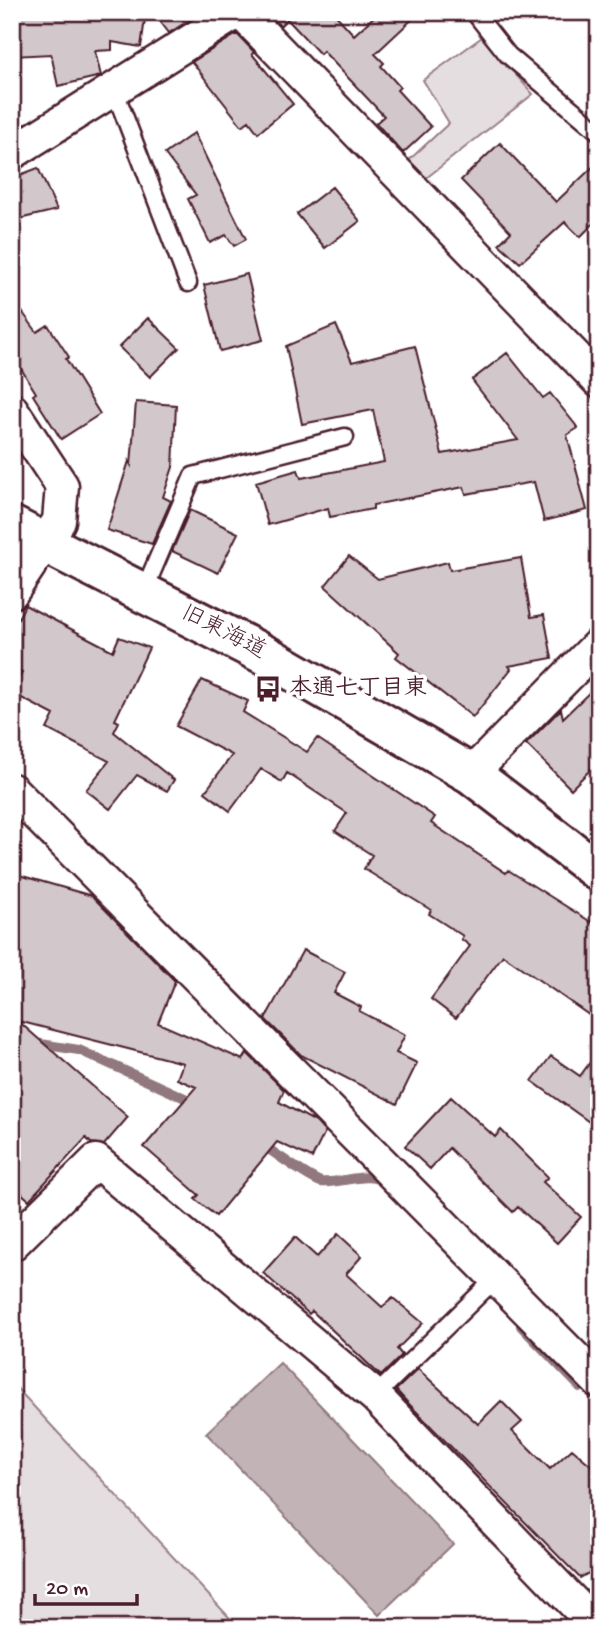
<svg xmlns="http://www.w3.org/2000/svg" width="611" height="1640" viewBox="0 0 611 1640" font-family="'Gochi Hand','Klee One',sans-serif">
	<style>
		.green { fill: #e5dee0; stroke: #987e86; stroke-width: 2 }
		.water { fill: #c1b3b6; stroke: #91787e; stroke-width: 2 }
		.lines { fill: none; stroke-linecap: round; stroke-linejoin: round }
		.stream { stroke: #91787e; stroke-width: 10 }
		.building { fill: #d2c7cb; stroke: #4a1f2b; stroke-width: 2 }
		.service-casing { stroke: #4a1f2b; stroke-width: 21 }
		.minor-casing { stroke: #4a1f2b; stroke-width: 37 }
		.tertiary-casing { stroke: #4a1f2b; stroke-width: 44 }
		.service { stroke: #fff; stroke-width: 16 }
		.minor { stroke: #fff; stroke-width: 32 }
		.tertiary { stroke: #fff; stroke-width: 38 }
		.labels { text-anchor: middle; dominant-baseline: central; stroke-width: 7; stroke-linejoin: round; paint-order: stroke }
		.street-label { font-size: 23px; fill: #4a1f2b; stroke: #fff }
		.poi-label { font-size: 23px; font-weight: bold; fill: #4a1f2b; stroke: #fff; text-anchor: start }
	</style>
	<rect width="100%" height="100%" fill="#fff"/>
	<filter id="ink" filterUnits="userSpaceOnUse"><feTurbulence type="fractalNoise" baseFrequency=".0143" numOctaves="2"/><feDisplacementMap in="SourceGraphic" scale="14" xChannelSelector="R" yChannelSelector="G"/><feConvolveMatrix kernelMatrix="1 2 1 2 8 2 1 2 1" color-interpolation-filters="sRGB"/></filter>
	<g filter="url(#ink)">
		<path class="green" d="M482 37 533 94 425 179 408 161 449 123 423 80Z
			M12 1383 239 1628H12Z"/>
		<path class="water" d="M280 1363 453 1544 379 1615 206 1433Z"/>
		<g class="lines">
			<path class="stream" d="M34 1043 79 1050 198 1104
				M259 1142C270 1150 312 1180 321 1182 340 1185 371 1168 387 1185
				M521 1326 580 1387"/>
		</g>
		<path class="building" d="M18 12H146L141 47 112 42V50L95 51 101 76 58 86 51 54 12 56V22L17 23Z
			M153 12H202L169 33Z
			M267 12H333L354 35 379 12H420L375 54 384 63 381 66 400 87 397 90 431 127 403 153 376 123 384 116 323 51 320 54 287 19 280 26Z
			M237 34 254 52 252 54 293 104 258 133 249 121 242 126 192 62Z
			M194 133 246 239 234 246 226 235 210 243 188 199 196 195 165 154Z
			M500 143 556 202 599 161V218L580 237 565 222 520 263 499 244 511 232 461 180Z
			M38 168 57 210 19 219 12 204V178Z
			M332 187 360 221 325 248 297 214Z
			M247 274 263 340 220 351 204 285Z
			M12 298 37 332 48 325 69 357 66 359 100 414 61 439 33 395 36 393 12 354Z
			M148 318 179 348 150 377 119 347Z
			M336 325 352 362 415 346 442 454 518 440 472 380 507 353 543 398 550 393 578 428 567 435 587 510 544 521 534 482 466 494 464 487 373 505V509L330 517 328 508 268 525 256 482 298 470 301 478 384 462 373 410 302 424 286 346Z
			M136 402 176 405 173 467 163 497 171 501 152 544 107 530 129 461 131 465Z
			M190 510 238 533 218 573 172 551Z
			M349 556 378 579 448 562 450 570 521 558 531 617 544 615 552 658 509 666 511 669 473 717 396 657 399 653 325 586Z
			M25 605 113 651 119 637 149 648 115 720 119 722 114 732 174 780 167 791 137 775 110 809 86 790 109 761 47 729 54 715 12 693 22 672 12 667V630Z
			M202 680 248 701 243 712 307 752 317 738 435 817 431 823 506 873 508 870 599 927V1022L503 955 456 1018 431 999 470 946 461 939 463 936 429 914 431 910 364 869 372 855 335 831 347 813 287 773 282 782 261 769 230 811 205 792 232 755 176 726Z
			M599 683V761L571 789 526 744 561 709 563 718Z
			M12 873 92 896 175 981 158 1023 243 1060 247 1053 284 1090 279 1102 316 1122 325 1132 312 1158 277 1142 216 1216 195 1199 199 1195 144 1147 196 1087 177 1079 183 1063 18 1021 128 1117 104 1145 91 1143 86 1138 29 1200 12 1185Z
			M303 950 345 972 334 993 361 1007 359 1011 405 1035 396 1053 417 1063 397 1104 301 1055 265 1019Z
			M599 1050V1129L532 1081 551 1056 580 1076Z
			M451 1097 495 1137 501 1130 548 1177 543 1182 581 1217 557 1243 518 1207 513 1212 449 1148 430 1169 405 1146Z
			M338 1234 362 1256 346 1274 382 1307 393 1298 423 1323 397 1349 402 1355 381 1376 312 1311 309 1314 263 1273 295 1237 317 1257Z
			M418 1369 478 1424 501 1401 522 1422 512 1431 550 1469 572 1449 599 1472V1567L580 1578 406 1401 396 1390Z"/>
		<g class="lines">
			<g class="service-casing">
				<path id="service" d="M474 12 508 55 599 132
					M114 89 188 283
					M143 593 193 476 345 437
					M375 1396 497 1277"/>
			</g>
			<g class="minor-casing">
				<path id="minor" d="M241 12 599 381
					M12 153 237 12
					M12 410 62 486 59 521 12 592
					M471 774 599 644
					M12 790 599 1382
					M12 1244 96 1161 375 1396 598 1628"/>
			</g>
			<g class="tertiary-casing">
				<path id="tertiary" d="M12 526 267 656 471 774 599 872"/>
			</g>
			<use href="#service" class="service"/>
			<use href="#minor" class="minor"/>
			<use href="#tertiary" class="tertiary"/>
		</g>
	</g>
	<defs>
		<g id="bus-bare" transform="scale(2.1)"><path d="M-5-6H5V4H4V6H2V4H-2V6H-4V4H-5ZM-3.5-4V0h7V-4ZM-3.5 1.2v1.5H-2V1.2ZM2 1.2v1.5H3.5V1.2Z" fill="#4a1f2b" stroke="#fff" stroke-width="2.5" paint-order="stroke"/></g>
	</defs>
	<g fill-rule="evenodd">
		<use href="#bus-bare" x="268" y="689"/>
	</g>
	<g class="labels">
		<g class="street-label">
			<text transform="translate(223 633) rotate(27)">旧東海道</text>
		</g>
		<g class="poi-label">
			<text x="289" y="689">本通七丁目東</text>
		</g>
	</g>
	<rect width="611" height="1640" fill="none" stroke="#fff" stroke-width="42"/>
	<rect x="21" y="21" width="569" height="1598" fill="none" stroke="#4a1f2b" stroke-width="2.5" filter="url(#ink)"/>
	<path d="M35 1594v10h102v-10" fill="none" stroke="#4a1f2b" stroke-width="3.5"/>
	<text x="46" y="1594" font-size="21" fill="#4a1f2b" stroke="#ffffff" stroke-width="5" paint-order="stroke">20 m</text>
</svg>
